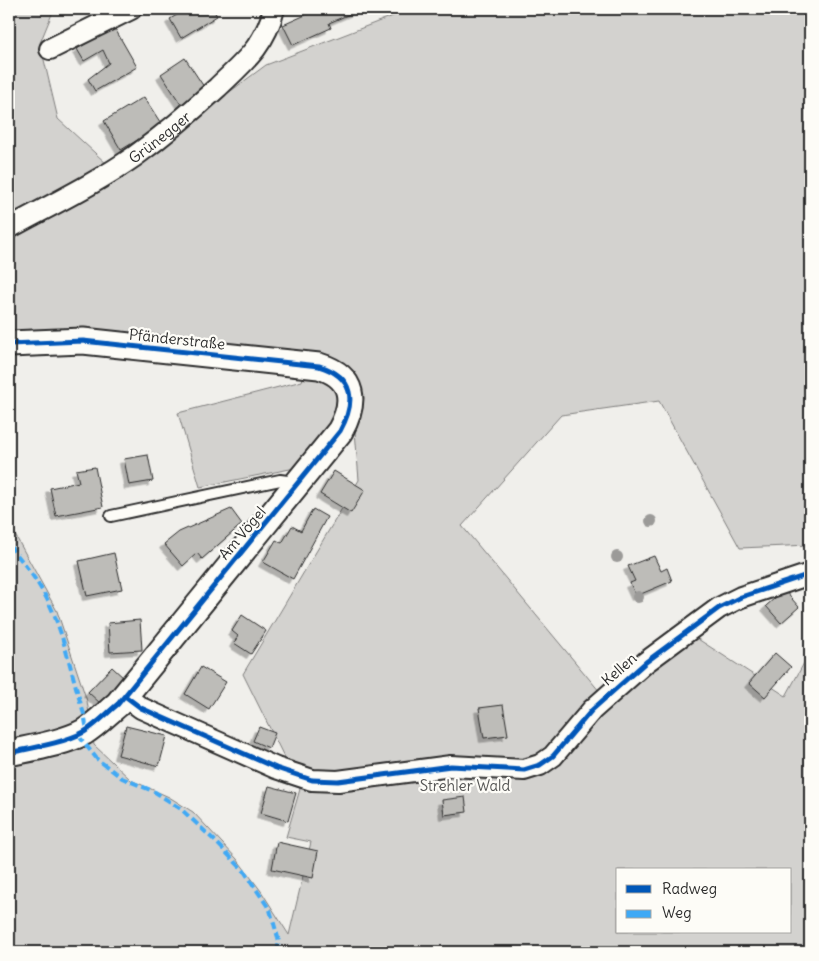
<svg xmlns="http://www.w3.org/2000/svg" width="819" height="961" viewBox="0 0 819 961" font-family="Delius,sans-serif">
	<style>
		.green { fill: #d3d2cf; stroke: #7f7e7d; fill-rule: evenodd }
		.building { fill: #bdbcb8; stroke: #2b2b2b; filter: url(#shadow) }
		.lines { fill: none; stroke-linecap: round; stroke-linejoin: round }
		.service-casing { stroke: #2b2b2b; stroke-width: 14 }
		.minor-casing { stroke: #2b2b2b; stroke-width: 24 }
		.tertiary-casing { stroke: #2b2b2b; stroke-width: 29 }
		.service { stroke: #fdfcf7; stroke-width: 10 }
		.minor { stroke: #fdfcf7; stroke-width: 20 }
		.tertiary { stroke: #fdfcf7; stroke-width: 25 }
		.quiet { stroke: #3fa9f5; stroke-width: 4; stroke-dasharray: 8 4; stroke-linecap: butt }
		.cycleway-casing { stroke: #fdfcf7; stroke-width: 8 }
		.cycleway { stroke: #0057b8; stroke-width: 5 }
		.tree { fill: #9b9a98 }
		.labels { text-anchor: middle; dominant-baseline: central; stroke-width: 4.5; stroke-linejoin: round; paint-order: stroke }
		.street-label { font-size: 15px; fill: #2b2b2b; stroke: #fdfcf7 }
		.park-label { font-size: 15px; fill: #555554; stroke: #fdfcf7 }
	</style>
	<defs>
		<filter id="shadow"><feDropShadow dx="-4.5" dy="4.5" stdDeviation="0" flood-color="#0004"/></filter>
	</defs>
	<rect width="100%" height="100%" fill="#f0efeb"/>
	<filter id="ink" filterUnits="userSpaceOnUse"><feTurbulence type="fractalNoise" baseFrequency=".02" numOctaves="2"/><feDisplacementMap in="SourceGraphic" scale="10" xChannelSelector="R" yChannelSelector="G"/><feConvolveMatrix kernelMatrix="1 2 1 2 8 2 1 2 1" color-interpolation-filters="sRGB"/></filter>
	<g filter="url(#ink)">
		<path class="green" d="M9 9H54L40 43 58 119 120 176 174 133 266 65 411 9H810V545L740 548 659 401 561 415 462 526 605 698 687 632 786 696 810 652V952H9V524L57 611 87 701 94 745 131 780 169 797 193 812 237 859 261 891 289 935 311 842 286 837 300 789 243 674 359 480 355 431 364 398 359 380 338 362 9 337ZM618 870H790V932H618Z
			M305 372 335 385 341 412 295 468 200 487 178 413 302 381Z"/>
		<path class="building" d="M187 9H213L217 16 181 38 170 19Z
			M308 9H358L359 10 329 23 331 28 293 45 283 25 310 13Z
			M114 27 137 67 95 91 88 79 109 63 103 50 84 61 77 49Z
			M185 58 206 90 182 106 161 74Z
			M144 97 162 125 121 150 104 121Z
			M148 455 153 481 129 485 124 459Z
			M95 467 103 507 56 516 50 488 79 482 76 470Z
			M334 471 365 490 351 513 320 494Z
			M231 509 242 524 202 559 197 553 183 566 164 544 179 532Z
			M313 509 327 517 293 579 263 562 276 540 282 543 292 526 301 531Z
			M114 553 122 589 87 596 79 561Z
			M654 556 661 571 667 568 672 581 636 596 630 583 635 581 628 566Z
			M784 590 799 607 781 623 766 606Z
			M242 615 266 631 251 654 234 643 238 636 232 631Z
			M140 620 142 650 110 652 108 623Z
			M775 653 791 667 765 697 749 683Z
			M112 667 125 679 101 704 88 692Z
			M201 667 226 682 209 709 185 694Z
			M503 705 508 735 484 738 479 708Z
			M126 726 167 736 159 766 118 755Z
			M259 727 275 733 269 748 253 741Z
			M269 786 296 793 288 821 261 813Z
			M465 797 467 812 444 815 442 800Z
			M277 842 318 851 313 878 272 869Z"/>
		<g class="lines">
			<g class="service-casing">
				<path id="service" d="M111 516 280 480 296 482"/>
			</g>
			<g class="minor-casing">
				<g id="minor">
					<path d="M50 49 131 9"/>
					<path id="s1" d="M9 228C51 205 95 184 135 156 164 135 191 112 217 88 244 62 265 46 274 9"/>
					<path d="M125 696 141 708 276 768 312 780 338 781 451 766 524 770 540 765 553 756 592 710 646 662 719 608 741 597 810 574"/>
				</g>
			</g>
			<g class="tertiary-casing">
				<path id="tertiary" d="M9 344 83 341 319 366C355 377 356 402 340 431L118 704C107 713 97 724 84 732 64 743 32 748 9 753"/>
			</g>
			<use href="#service" class="service"/>
			<use href="#minor" class="minor"/>
			<use href="#tertiary" class="tertiary"/>
			<path class="quiet" d="M9 545C24 563 37 580 48 601 65 636 72 678 84 714L87 730
				M78 735 97 759 122 778 155 792 181 809 214 840 244 871 270 910 279 941 277 952"/>
			<g class="cycleway-casing">
				<path id="cycleway" d="M9 344 83 341 319 366C355 377 356 402 340 431L118 704C107 713 97 724 84 732 64 743 32 748 9 753
					M125 696 141 708 276 768 312 780 338 781 451 766 524 770 540 765 553 756 592 710 646 662 719 608 741 597 810 574"/>
			</g>
			<use href="#cycleway" class="cycleway"/>
		</g>
		<g class="tree">
			<circle cx="651" cy="521" r="6"/>
			<circle cx="617" cy="557" r="6"/>
			<circle cx="638" cy="597" r="6"/>
		</g>
	</g>
	<g class="labels">
		<g class="street-label">
			<text stroke="none"><textPath href="#s1" startOffset="176">Grünegger</textPath></text>
			<text transform="translate(177 339) rotate(6)">Pfänderstraße</text>
			<text transform="translate(242 533) rotate(-50)">Am Vögel</text>
			<text transform="translate(619 669) rotate(-41)">Kellen</text>
		</g>
		<g class="park-label">
			<text x="465" y="785">Strehler Wald</text>
		</g>
	</g>
	<rect width="819" height="961" fill="none" stroke="#fdfcf7" stroke-width="30"/>
	<rect x="15" y="15" width="789" height="931" fill="none" stroke="#2b2b2b" stroke-width="2" filter="url(#ink)"/>
	<rect x="616" y="868" width="175" height="65" fill="#fdfcf7" stroke="#a9a8a5"/>
	<rect x="626" y="885" width="25" height="8" fill="#0057b8" stroke="#a9a8a5"/>
	<text x="662" y="894" font-size="15" fill="#2b2b2b">Radweg</text>
	<rect x="626" y="910" width="25" height="8" fill="#3fa9f5" stroke="#a9a8a5"/>
	<text x="662" y="918" font-size="15" fill="#2b2b2b">Weg</text>
</svg>
